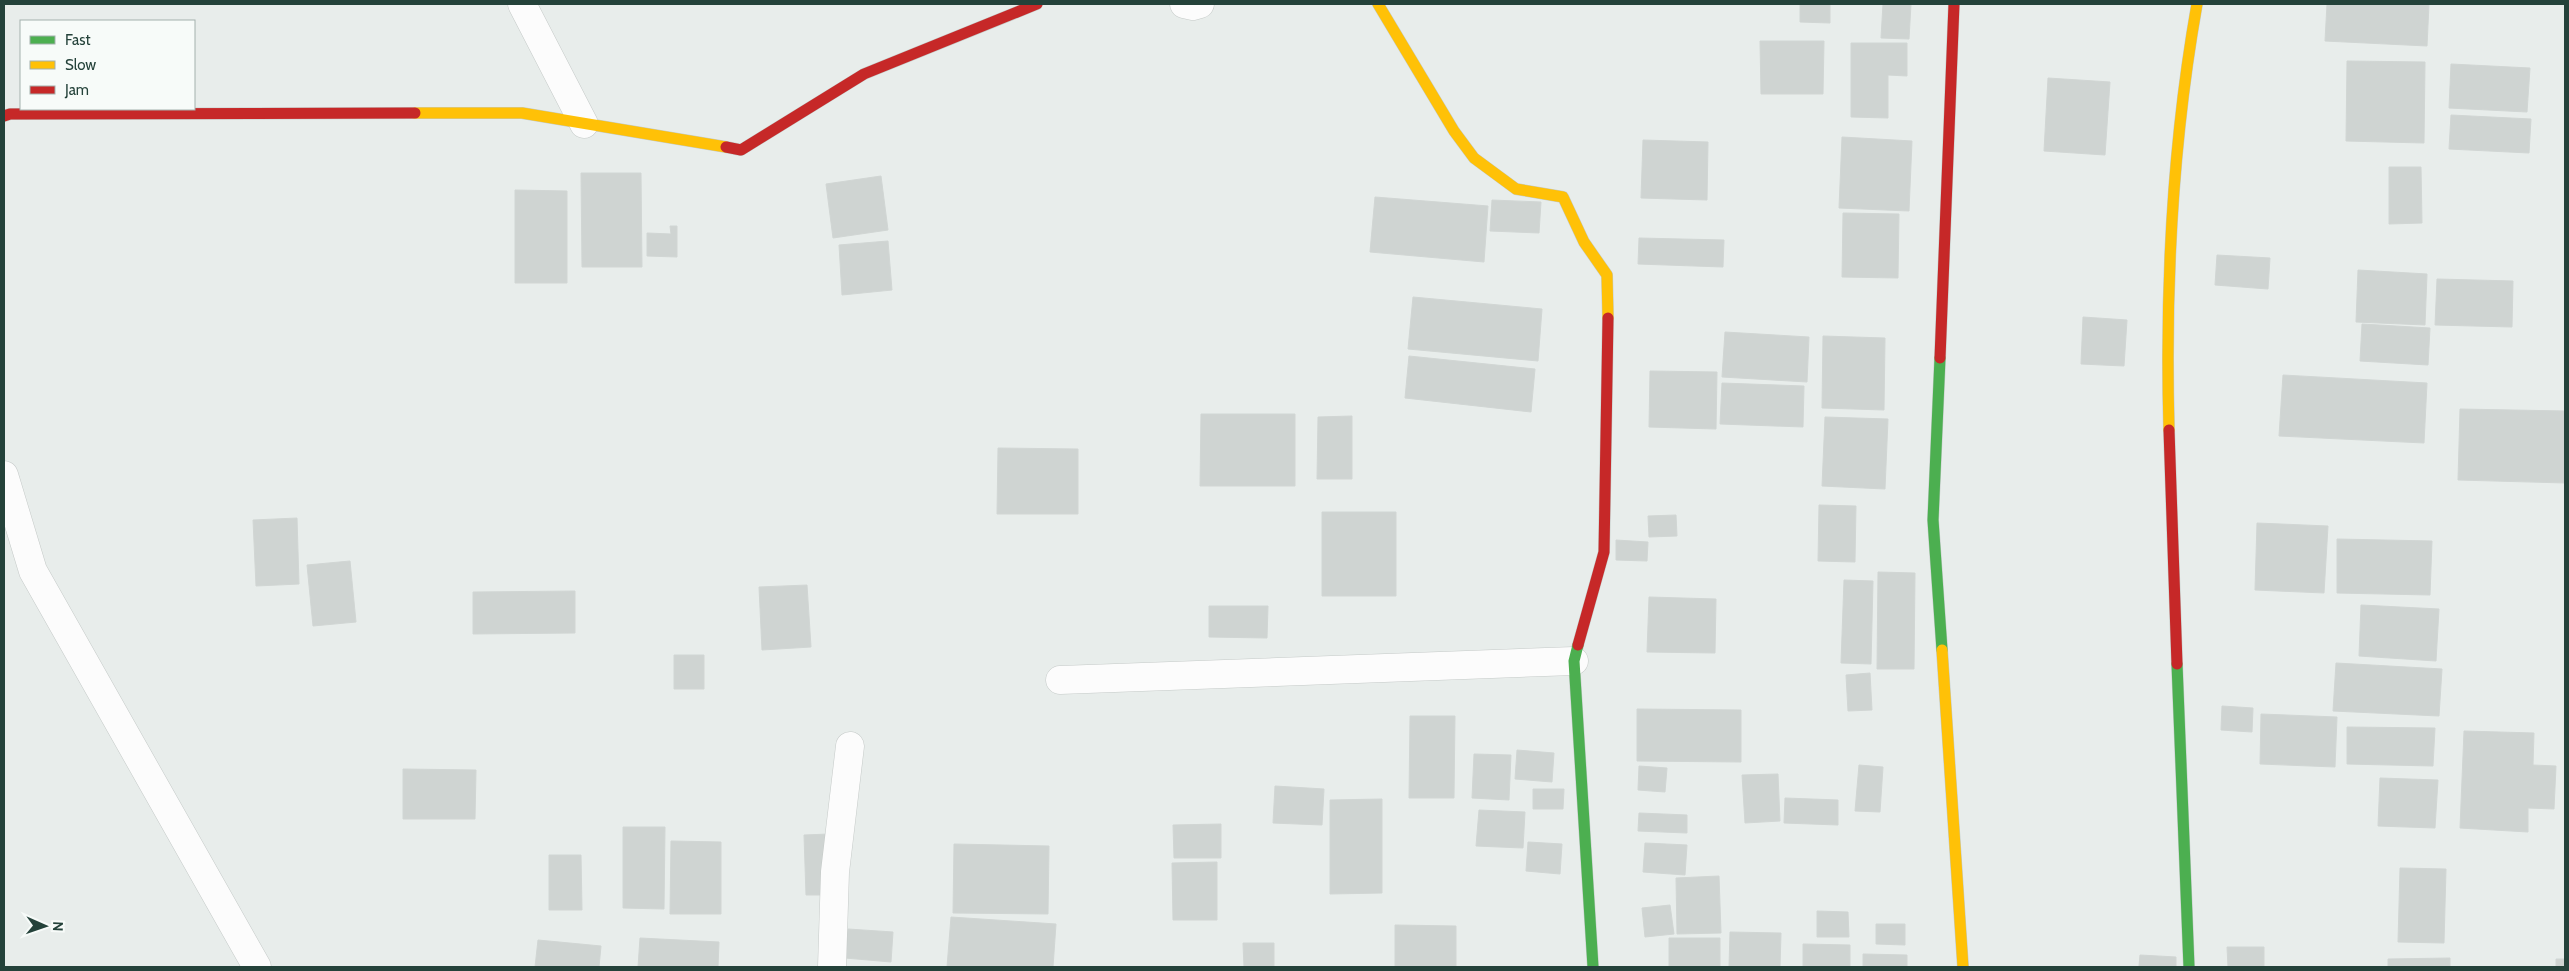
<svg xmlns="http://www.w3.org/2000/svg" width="2569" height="971" viewBox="0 0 2569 971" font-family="Cabin,sans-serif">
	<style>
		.building { fill: #cfd4d2; stroke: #d1d6d4 }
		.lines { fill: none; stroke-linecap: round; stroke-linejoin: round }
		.street-casing { stroke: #c5cac8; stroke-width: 29 }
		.fast-casing { stroke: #c3cbc8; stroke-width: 12 }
		.slow-casing { stroke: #c3cbc8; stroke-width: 12 }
		.jam-casing { stroke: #c3cbc8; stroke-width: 12 }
		.street { stroke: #fcfcfc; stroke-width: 28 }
		.fast { stroke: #4caf50; stroke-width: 11 }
		.slow { stroke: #ffc107; stroke-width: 11 }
		.jam { stroke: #c62828; stroke-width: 11 }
	</style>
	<rect width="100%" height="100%" fill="#e8edeb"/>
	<path class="building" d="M1800 4H1830V23L1800 22Z
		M1883 4H1911L1909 39 1881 38Z
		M2327 4H2429L2427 46 2325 41Z
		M1760 41H1824L1823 94H1761Z
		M1851 43H1907V76L1888 75V118L1851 117Z
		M2347 61 2425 62 2424 143 2346 141Z
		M2451 64 2530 68 2527 112 2449 108Z
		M2048 78 2110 82 2105 155 2044 151Z
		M2451 115 2531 119 2529 153 2449 149Z
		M1842 137 1912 141 1909 211 1839 208Z
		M1643 140 1708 142 1707 200 1641 198Z
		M2389 167H2421L2422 223 2389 224Z
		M581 173H641L642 267H582Z
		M881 176 888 230 833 238 826 184Z
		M515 190 567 191V283H515Z
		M1375 197 1488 206 1484 262 1370 252Z
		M1492 200 1541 202 1539 233 1490 231Z
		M1843 213 1899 214 1898 278 1842 277Z
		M670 226H677V257L647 256V233L671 234Z
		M1639 238 1724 240 1723 267 1638 264Z
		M888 241 892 290 842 295 839 245Z
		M2217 255 2270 258 2268 289 2215 285Z
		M2358 270 2427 274 2425 325 2356 322Z
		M2437 279 2513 281 2512 327 2435 325Z
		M1413 297 1542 309 1538 361 1408 349Z
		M2083 317 2127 320 2124 366 2081 364Z
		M2362 324 2430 328 2428 365 2360 361Z
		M1725 332 1809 337 1807 382 1722 377Z
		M1823 336 1885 338 1884 410 1822 408Z
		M1409 356 1535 369 1531 412 1405 398Z
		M1650 371 1717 372 1716 429 1649 427Z
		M2283 375 2427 383 2424 443 2279 436Z
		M1722 383 1804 386 1803 427 1720 424Z
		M2460 409 2565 411V483L2458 480Z
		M1201 414H1295V486H1200Z
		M1352 416V479H1317L1318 417Z
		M1825 417 1888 419 1885 489 1822 486Z
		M998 448 1078 449V514H997Z
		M1819 505 1856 506 1855 562 1818 561Z
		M1322 512H1396V596H1322Z
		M1676 515 1677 536 1649 537 1648 516Z
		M297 518 299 584 256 586 253 520Z
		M2257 523 2328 526 2324 593 2255 590Z
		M2337 539 2432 541 2430 595 2337 593Z
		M1616 540 1648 542 1647 561 1616 560Z
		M350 561 356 622 313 626 307 565Z
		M1878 572 1915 573 1914 669H1877Z
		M1844 580 1873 581 1871 664 1841 663Z
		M807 585 811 647 762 650 759 587Z
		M575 591V633L473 634V592Z
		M1649 597 1716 599 1715 653 1647 652Z
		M2361 605 2439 609 2436 661 2359 656Z
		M1209 606H1268L1267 638 1209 637Z
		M674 655H704V689H674Z
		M2336 663 2442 669 2439 716 2333 711Z
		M1870 673 1872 710 1848 711 1846 675Z
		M2222 706 2253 708 2252 732 2221 730Z
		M1637 709 1741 710V762L1637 761Z
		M2261 714 2337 717 2335 767 2260 764Z
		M1410 716H1455L1454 798H1409Z
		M2347 727 2435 728 2433 766 2347 764Z
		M2464 731 2534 733 2533 765 2556 766 2554 809 2528 808V832L2460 828Z
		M1517 750 1554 753 1552 782 1515 779Z
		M1474 754 1511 755 1509 800 1472 798Z
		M1859 765 1883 767 1880 812 1855 811Z
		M1639 766 1667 768 1665 792 1638 790Z
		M403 769 476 770 475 819H403Z
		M1778 774 1780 821 1745 823 1742 775Z
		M2380 778 2438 780 2435 828 2378 826Z
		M1275 786 1324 789 1322 825 1273 823Z
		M1533 789H1564L1563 809H1533Z
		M1785 798 1838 800V825L1784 823Z
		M1382 799V893L1330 894V800Z
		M1479 810 1525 812 1523 848 1476 846Z
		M1639 813 1687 815V833L1638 831Z
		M1221 824V858H1174L1173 825Z
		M623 827H665L664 909 623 908Z
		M829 834 830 895H806L804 835Z
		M671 841 721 842V914H670Z
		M1528 842 1562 844 1560 874 1526 871Z
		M1645 843 1687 845 1685 875 1643 872Z
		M954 844 1049 846 1048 914 953 913Z
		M549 855H581L582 910H549Z
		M1217 862V920H1173L1172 863Z
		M2400 868 2446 869 2444 943 2398 942Z
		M1719 876 1721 933 1677 934 1676 878Z
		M1670 905 1674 934 1645 937 1642 908Z
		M1817 911 1848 912 1849 937H1817Z
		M951 917 1056 924 1053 967H947Z
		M1876 924H1905V945L1876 944Z
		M1395 925 1456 926V967H1395Z
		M848 929 893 932 891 962 845 958Z
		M1730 932 1781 933 1780 967H1729Z
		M640 938 719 942 718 967H638Z
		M1669 938H1720V967H1669Z
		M538 940 601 946 599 967H535Z
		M1243 943H1274V967H1244Z
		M1803 944 1850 945V967H1803Z
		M2227 947H2264V967H2228Z
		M1863 954 1907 955V967H1863Z
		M2140 955 2176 957V967L2139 966Z
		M2450 958V967H2388V959Z
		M2556 959H2565V967H2556Z"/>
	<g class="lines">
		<g class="street-casing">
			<path id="street" d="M522 4 584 124
				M1184 4 1193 6 1200 4
				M4 475 33 571 257 967
				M1060 680 1574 661
				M832 967 835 872 850 746"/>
		</g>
		<g class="fast-casing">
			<path id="fast" d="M1940 358 1933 520 1942 650
				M1578 645 1574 661 1593 967
				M2177 664 2189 967"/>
		</g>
		<g class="slow-casing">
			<path id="slow" d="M1378 4 1454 131 1474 158 1516 189 1563 197 1584 242 1607 275 1608 318
				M415 113H522L726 147
				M2169 430C2165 286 2172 145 2197 4
				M1942 650 1963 967"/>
		</g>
		<g class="jam-casing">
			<path id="jam" d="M4 116 10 114 415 113
				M726 147 741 150 864 74 1037 4
				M1940 358 1954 4
				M2169 430 2177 664
				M1578 645 1604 552 1608 318"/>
		</g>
		<use href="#street" class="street"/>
		<use href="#fast" class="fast"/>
		<use href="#slow" class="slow"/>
		<use href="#jam" class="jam"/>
	</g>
	<rect width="2569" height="971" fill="none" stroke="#24423a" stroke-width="10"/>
	<rect x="20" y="20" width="175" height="90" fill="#f7fbf9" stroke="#a3b1ad"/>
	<rect x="30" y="36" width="25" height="8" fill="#4caf50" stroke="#a3b1ad"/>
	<text x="65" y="45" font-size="15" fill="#24423a">Fast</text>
	<rect x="30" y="61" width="25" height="8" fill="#ffc107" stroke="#a3b1ad"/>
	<text x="65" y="70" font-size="15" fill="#24423a">Slow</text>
	<rect x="30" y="86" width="25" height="8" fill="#c62828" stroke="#a3b1ad"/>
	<text x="65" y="95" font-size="15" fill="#24423a">Jam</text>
	<g transform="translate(45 926) rotate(92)" stroke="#f7fbf9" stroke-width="4" paint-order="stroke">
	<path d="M0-4L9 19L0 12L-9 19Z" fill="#24423a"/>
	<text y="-8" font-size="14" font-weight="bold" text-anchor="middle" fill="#24423a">N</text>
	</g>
</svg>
